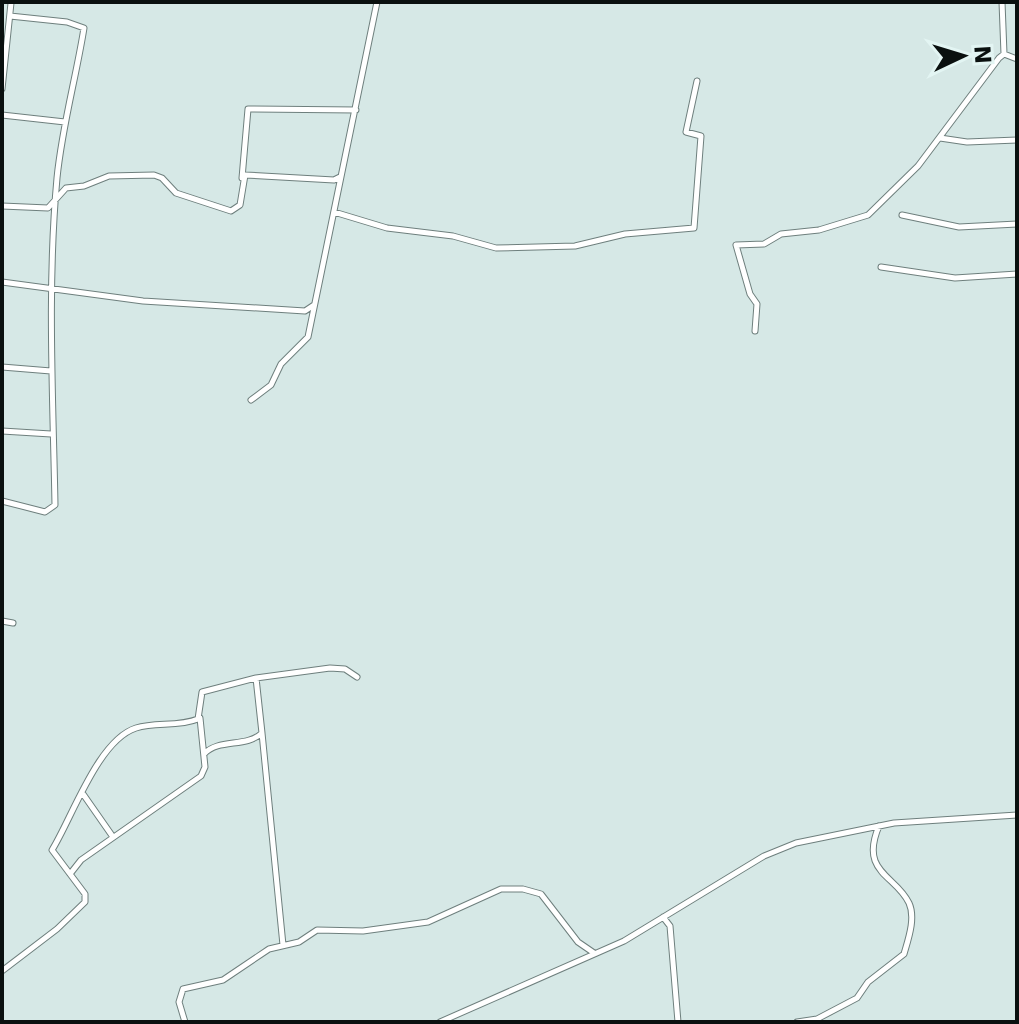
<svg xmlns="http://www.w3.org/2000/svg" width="1019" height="1024" viewBox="0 0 1019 1024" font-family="'DejaVu Sans',sans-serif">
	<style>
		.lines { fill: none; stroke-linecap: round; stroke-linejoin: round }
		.street-casing { stroke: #6e7f7d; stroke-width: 7 }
		.street { stroke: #fff; stroke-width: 5 }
	</style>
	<rect width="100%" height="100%" fill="#d6e8e6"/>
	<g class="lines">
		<g class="street-casing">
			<path id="street" d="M1002 2 1004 54
				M2 89 11 3
				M2 115 65 122
				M940 138 967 142 1017 140
				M242 178 248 109 356 110
				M2 206 48 208 66 188 84 186 109 176 154 175 162 178 176 193 231 211 240 205 245 175 334 180 340 177
				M334 212 387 228 453 236 496 248 575 246 625 234 694 228 701 136 686 132 697 81
				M902 215 959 227 1017 224
				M881 267 955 278 1017 274
				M2 282 143 301 305 311 314 305
				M755 331 757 304 750 294 736 245 764 244 781 234 819 230 868 215 918 166 999 58 1004 54 1017 59
				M2 367 51 371
				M251 400 271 385 281 364 308 337 377 2
				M2 431 51 434
				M2 501 45 512 55 505C53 396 47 287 57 178 62 127 76 78 84 28L67 22 10 16
				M2 621 13 623
				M262 733 283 945
				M204 754C219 738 246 748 262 733L256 678
				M83 794 113 837
				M70 874 81 860 201 776 205 767 200 718
				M663 917 670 926 678 1022
				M2 971 57 929 85 902V894L52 850C72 818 98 740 136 728 156 722 178 727 198 719L202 692 256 678 330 668 345 669 357 677
				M185 1022 179 1002 183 989 223 980 269 949 299 942 317 930 363 931 428 922 501 889H523L541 894 578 942 594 953
				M440 1022 624 941 764 856 796 843 894 823 1017 815
				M797 1022 817 1019 857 998 868 982 904 954C908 940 916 918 909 903 896 875 859 873 879 826"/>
		</g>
		<use href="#street" class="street"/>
	</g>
	<rect width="1019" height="1024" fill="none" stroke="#0a100f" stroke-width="8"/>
	<g transform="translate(963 56) rotate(86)" stroke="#e3f5f3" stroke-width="6" paint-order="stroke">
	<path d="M0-6L14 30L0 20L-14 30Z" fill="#0a100f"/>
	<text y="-12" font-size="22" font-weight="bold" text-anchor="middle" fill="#0a100f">N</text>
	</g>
</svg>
